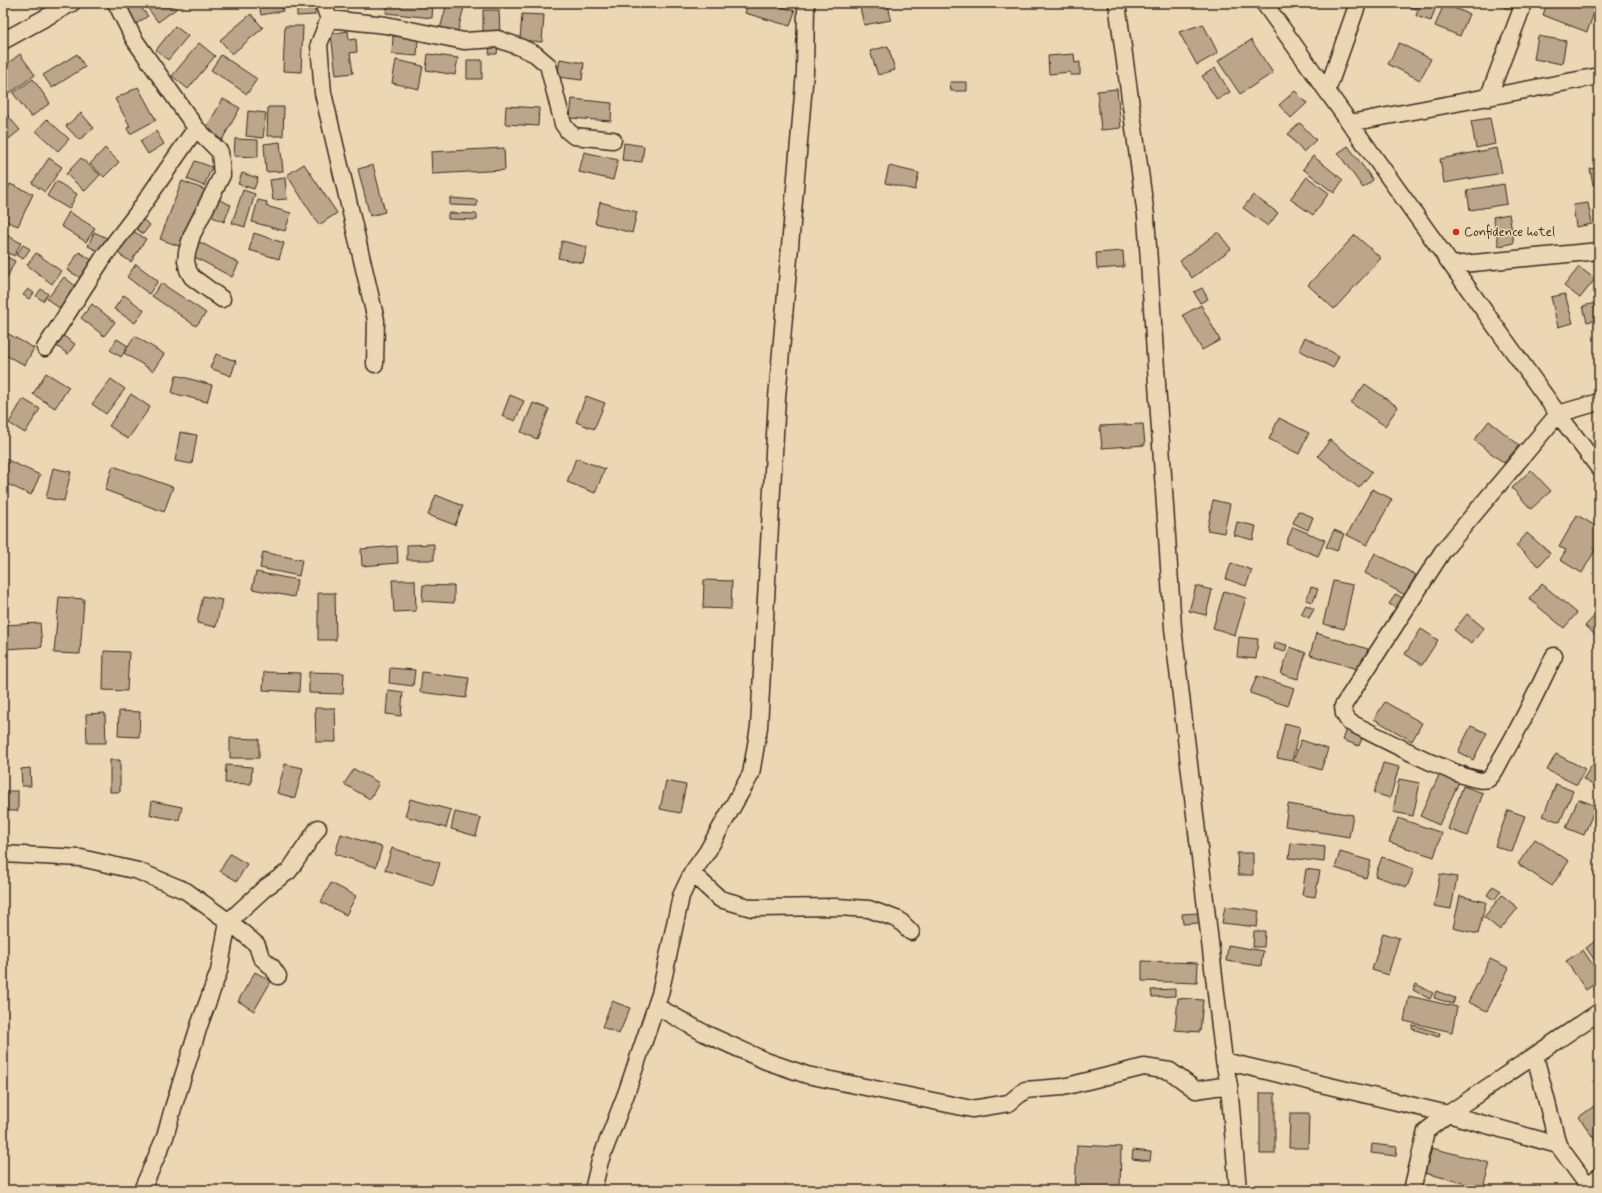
<svg xmlns="http://www.w3.org/2000/svg" width="1602" height="1193" viewBox="0 0 1602 1193" font-family="Mynerve,sans-serif">
	<style>
		.building { fill: #bba68b; stroke: #3b2a1e }
		.lines { fill: none; stroke-linecap: round; stroke-linejoin: round }
		.minor-casing { stroke: #3b2a1e; stroke-width: 19 }
		.minor { stroke: #ecd7b5; stroke-width: 16 }
		.poi-dot { fill: #c8321e; stroke: #ecd7b5; stroke-width: 1.5 }
		.labels { text-anchor: middle; dominant-baseline: central; stroke-width: 3; stroke-linejoin: round; paint-order: stroke }
		.poi-label { font-size: 13px; fill: #3b2a1e; stroke: #ecd7b5; text-anchor: start }
	</style>
	<rect width="100%" height="100%" fill="#ecd7b5"/>
	<filter id="ink" filterUnits="userSpaceOnUse"><feTurbulence type="fractalNoise" baseFrequency=".025" numOctaves="2"/><feDisplacementMap in="SourceGraphic" scale="8" xChannelSelector="R" yChannelSelector="G"/><feConvolveMatrix kernelMatrix="1 2 1 2 8 2 1 2 1" color-interpolation-filters="sRGB"/></filter>
	<g filter="url(#ink)">
		<path class="building" d="M123 3H137L148 16 136 24 121 5Z
			M144 3H172L176 9 158 22Z
			M259 3H281L283 11 261 15Z
			M297 3H315V15L297 16Z
			M388 3H433L432 18 386 13Z
			M447 3H465L457 34 440 29Z
			M748 3H770L795 11 790 26 745 13Z
			M859 3H888L891 20 864 25Z
			M1401 3H1418L1416 9Z
			M1420 3H1437L1431 21 1416 16Z
			M1494 3H1514L1511 10Z
			M1547 3H1578L1595 10 1587 32 1543 15Z
			M1444 4 1469 14 1460 36 1435 26Z
			M483 10H499L500 36H483Z
			M251 14 263 28 232 54 220 40Z
			M522 14 544 15 542 42 520 40Z
			M1203 24 1218 53 1197 65 1179 32Z
			M175 26 188 36 168 60 156 50Z
			M285 26H303L301 72 283 71Z
			M348 31 349 40 356 39 357 52 350 53 353 73 336 75 331 34Z
			M393 36 418 37 417 56 392 54Z
			M1538 36 1566 41 1562 64 1534 59Z
			M1251 40 1273 73 1240 94 1218 61Z
			M199 43 215 56 188 89 172 76Z
			M1399 43 1431 59 1420 80 1388 64Z
			M490 44 498 45 497 54H489Z
			M888 46 895 70 878 75 870 51Z
			M20 54 35 75 10 93 3 84V67Z
			M77 54 85 67 52 88 43 75Z
			M428 54 458 58 455 75 426 70Z
			M1074 54 1075 63 1080 62V75H1070V72L1049 74 1048 56Z
			M221 55 257 79 247 94 211 70Z
			M560 59 584 63 582 80 557 77Z
			M396 60 423 66 419 89 392 83Z
			M467 60H482V79H467Z
			M1215 68 1230 92 1217 100 1202 76Z
			M33 79 50 103 31 117 13 93Z
			M950 82H967V91H951Z
			M138 87 156 120 130 134 127 128 130 126 115 99Z
			M1117 89 1121 128 1101 130 1097 91Z
			M1295 91 1307 103 1291 118 1279 105Z
			M223 99 240 108 222 140 205 130Z
			M572 99 612 103 611 121 570 118Z
			M506 106 539 108 538 126 505 124Z
			M268 107H284L283 136H267Z
			M3 110 20 130 5 142 3 139Z
			M248 111 266 113 263 138 246 136Z
			M81 113 94 128 79 140 66 126Z
			M1490 118 1495 144 1476 148 1471 121Z
			M47 119 69 139 58 151 36 131Z
			M1300 123 1316 140 1303 152 1288 134Z
			M156 131 164 144 148 154 140 141Z
			M235 139 258 140V157L234 156Z
			M280 142 283 171 266 172 264 144Z
			M624 143 644 146 642 162 622 160Z
			M1348 146 1373 180 1363 188 1338 153Z
			M105 148 119 162 104 177 90 164Z
			M504 148 505 170 432 174 431 152Z
			M1497 148 1502 173 1444 183 1440 159Z
			M584 152 618 160 613 180 579 172Z
			M1313 156 1343 180 1334 193 1303 169Z
			M49 158 62 167 45 192 32 183Z
			M81 158 100 175 85 191 66 174Z
			M195 161 212 167 204 186 187 179Z
			M304 164 337 213 319 225 287 175Z
			M373 165 385 212 370 216 358 169Z
			M889 166 919 173 915 190 885 183Z
			M1599 167V184L1593 185 1590 169Z
			M242 173 258 178 254 189 238 184Z
			M1307 177 1329 193 1313 215 1290 199Z
			M285 178 287 199 273 200 270 180Z
			M56 181 77 194 69 209 47 196Z
			M182 181 206 190 184 248 160 239Z
			M10 184 33 194 18 226 3 220V200Z
			M1504 184 1507 204 1470 210 1467 190Z
			M243 190 255 194 245 227 232 223Z
			M1253 195 1278 213 1268 226 1243 208Z
			M215 198 231 205 224 222 208 215Z
			M450 198 477 200V206L450 205Z
			M258 200 267 202 266 206 291 213 285 231 252 222Z
			M600 202 637 212 632 233 595 223Z
			M1588 203 1592 224 1576 227 1573 205Z
			M69 212 95 228 86 242 61 226Z
			M448 213 477 214V220L448 219Z
			M1509 214 1514 243 1499 246 1493 217Z
			M139 217 150 225 143 234 133 226Z
			M130 229 146 239 131 262 114 251Z
			M94 232 109 239 102 253 88 246Z
			M1218 232 1231 249 1192 278 1180 261Z
			M3 233 21 243 14 256 3 250Z
			M254 233 284 243 279 259 249 250Z
			M1355 235 1381 258 1334 309 1308 285Z
			M196 240 239 263 232 277 189 254Z
			M562 241 587 247 583 263 558 258Z
			M23 245 30 249 23 259 16 255Z
			M1123 251 1124 267 1097 269 1096 253Z
			M79 252 95 262 84 280 67 270Z
			M36 253 61 271 52 284 27 265Z
			M3 255 15 261 7 278 3 276Z
			M136 264 158 281 149 294 127 277Z
			M1579 267 1595 279 1580 298 1564 286Z
			M64 277 78 288 62 310 47 299Z
			M161 283 206 313 196 326 152 296Z
			M1202 288 1208 299 1200 303 1194 292Z
			M28 289 34 293 29 299 23 295Z
			M41 289 48 294 43 301 36 296Z
			M1565 294 1573 323 1558 327 1551 297Z
			M124 295 144 310 135 323 114 309Z
			M1599 302V319L1587 322 1583 306Z
			M92 304 115 322 104 336 81 318Z
			M1201 305 1220 340 1202 350 1183 315Z
			M3 331 34 348 25 365 3 354Z
			M62 335 75 344 68 354 55 345Z
			M135 336 164 354 153 371 124 353Z
			M1305 337 1339 356 1333 368 1299 350Z
			M117 339 128 346 121 357 110 350Z
			M216 354 236 361 231 376 210 368Z
			M46 373 69 387 55 408 33 394Z
			M176 375 212 385 207 402 172 393Z
			M111 379 125 389 106 414 92 404Z
			M1365 384 1398 407 1385 426 1351 403Z
			M131 394 150 407 128 439 109 426Z
			M510 395 524 401 515 421 502 416Z
			M586 396 605 403 594 429 576 422Z
			M23 399 40 409 25 433 9 423Z
			M533 403 549 409 537 439 521 432Z
			M1279 418 1309 433 1299 454 1269 439Z
			M1489 421 1519 445 1504 463 1474 440Z
			M1143 424 1145 445 1102 448 1100 426Z
			M180 432 197 435 192 464 175 461Z
			M1330 440 1372 472 1359 488 1318 456Z
			M3 458 40 475 31 495 3 482Z
			M576 458 605 469 595 493 567 482Z
			M113 466 173 487 164 512 105 490Z
			M53 468 71 472 64 501 46 498Z
			M1531 470 1551 491 1531 509 1512 488Z
			M1372 489 1392 499 1367 545 1347 535Z
			M436 495 463 506 455 525 428 515Z
			M1213 500 1230 504 1224 533 1207 530Z
			M1298 511 1313 517 1308 530 1293 523Z
			M1577 515 1599 528V543L1582 573 1560 560 1566 550 1559 547Z
			M1237 522 1256 526 1253 540 1234 535Z
			M1293 527 1325 540 1318 556 1286 543Z
			M1334 530 1344 534 1337 551 1326 547Z
			M1527 533 1550 553 1539 566 1516 546Z
			M434 544V560H407V545Z
			M397 546 398 563 362 566 361 549Z
			M263 552 302 560 299 576 260 568Z
			M1375 553 1416 575 1405 595 1365 573Z
			M1231 563 1252 570 1246 586 1226 579Z
			M256 572 297 580 294 597 252 589Z
			M392 580H415L416 611 394 612Z
			M704 580 732 581 731 609 703 608Z
			M1333 581 1353 585 1344 629 1323 624Z
			M1542 584 1577 613 1564 628 1529 599Z
			M423 585 454 586V603L422 601Z
			M1196 586 1212 590 1206 615 1189 611Z
			M1311 587 1318 589 1313 602 1306 600Z
			M1224 591 1246 598 1235 635 1213 628Z
			M318 593H335L336 640H318Z
			M1396 594 1406 600 1399 610 1389 604Z
			M203 596 222 600 216 627 197 623Z
			M59 597 84 599 80 654 54 653Z
			M1306 605 1314 609 1309 618 1301 614Z
			M1599 611V638L1585 626Z
			M1467 614 1484 628 1471 644 1454 630Z
			M40 623 42 647 3 649V625Z
			M1421 629 1438 640 1422 665 1405 654Z
			M1316 633 1368 649 1361 670 1310 655Z
			M1239 637 1258 639 1256 659 1237 657Z
			M1275 642 1287 645 1285 652 1274 649Z
			M1290 647 1306 653 1298 679 1281 674Z
			M104 651 129 652 127 691 103 690Z
			M390 668 415 670 413 686 389 683Z
			M264 672 300 673 299 692 263 690Z
			M309 672 344 673 343 694 309 693Z
			M422 672 469 678 466 698 420 692Z
			M1257 676 1294 688 1288 706 1250 693Z
			M388 690 403 692 401 716 386 714Z
			M1385 702 1422 723 1412 741 1374 719Z
			M315 708H335L336 742H316Z
			M119 711 140 712 139 737 118 736Z
			M105 713 106 743H87L86 714Z
			M1285 723 1300 727 1292 761 1277 758Z
			M1471 726 1487 733 1473 760 1458 752Z
			M1347 729 1363 735 1359 746 1343 740Z
			M230 738 259 739V758H230Z
			M1301 740 1328 749 1321 770 1293 761Z
			M1556 754 1585 769 1577 785 1547 770Z
			M1599 755V789L1583 779Z
			M110 760H120V792H110Z
			M1383 763 1399 767 1390 798 1374 793Z
			M285 764 303 768 295 798 277 793Z
			M226 765 252 767 251 784 225 783Z
			M30 768 31 786H22L21 769Z
			M354 769 379 783 370 799 344 784Z
			M1440 773 1459 782 1439 825 1420 816Z
			M1399 779 1420 783 1413 816 1393 812Z
			M666 781 686 785 680 813 660 809Z
			M1556 784 1573 791 1560 822 1543 816Z
			M1463 786 1483 793 1468 836 1448 829Z
			M3 791H18V811H3Z
			M410 799 451 810 446 828 405 816Z
			M1578 799 1596 806 1584 835 1566 828Z
			M152 801 182 807 179 820 150 815Z
			M1288 804 1353 815 1349 837 1285 826Z
			M1508 810 1525 816 1512 852 1495 846Z
			M455 812 481 818 476 836 451 829Z
			M1398 818 1442 833 1434 857 1389 842Z
			M341 834 382 847 376 867 335 854Z
			M1535 839 1569 861 1552 886 1518 864Z
			M1291 843 1325 847 1324 862 1289 858Z
			M392 848 440 863 433 885 385 870Z
			M1340 852 1371 861 1366 878 1335 868Z
			M1237 853H1253V875H1238Z
			M230 854 247 864 237 881 220 871Z
			M1382 857 1414 869 1407 887 1375 876Z
			M1306 869 1320 871 1315 897 1302 895Z
			M1440 874 1457 877 1451 909 1434 906Z
			M331 883 356 896 346 915 321 902Z
			M1493 886 1501 891 1494 900 1487 895Z
			M1502 895 1518 908 1500 930 1484 917Z
			M1460 896 1486 902 1478 934 1453 928Z
			M1225 906 1259 911 1257 927 1222 923Z
			M1199 913V923L1183 924 1182 914Z
			M1254 931H1265L1264 947H1253Z
			M1383 933 1399 938 1388 975 1372 970Z
			M1599 938V966L1586 948Z
			M1228 945 1263 951 1261 966 1226 961Z
			M1583 950 1599 974V981L1586 990 1566 961Z
			M1490 959 1509 968 1487 1011 1468 1002Z
			M1142 961 1198 963 1197 983 1142 981Z
			M255 972 271 981 254 1011 238 1001Z
			M1416 984 1433 993 1430 999 1413 990Z
			M1175 989V996L1152 997 1151 990Z
			M1436 991 1455 998 1453 1004 1434 998Z
			M1409 996 1457 1007 1452 1032 1404 1021Z
			M1178 998 1203 1000 1200 1032 1175 1030Z
			M612 1001 630 1008 619 1034 602 1027Z
			M1413 1025 1440 1033 1439 1037 1412 1029Z
			M1260 1093H1275V1154H1260Z
			M1594 1106 1599 1113V1146L1579 1117Z
			M1290 1113H1309L1308 1148H1289Z
			M1372 1144 1397 1147 1396 1156 1371 1153Z
			M1077 1145 1121 1147 1120 1190H1075Z
			M1432 1148 1490 1163 1483 1188 1425 1173Z
			M1133 1150 1151 1152 1150 1161 1132 1159Z
			M1355 1186 1378 1190H1354Z"/>
		<g class="lines">
			<g class="minor-casing">
				<path id="minor" d="M323 3 329 19 319 44 323 93 376 320 375 364
					M1117 3 1146 216 1173 628 1224 1061 1229 1085 1238 1190
					M1264 3 1558 414 1599 468
					M329 19 386 25 464 41 498 39 520 47 535 54 548 65 563 124 568 131 574 136 613 140
					M3 41 72 3
					M1327 91 1358 3
					M1488 98 1524 3
					M1350 123 1599 76
					M196 128 220 152 222 175 192 235 187 252 186 261 188 270 192 277 222 299
					M1452 265 1599 251
					M45 348 105 255 138 212 196 128 134 39 116 3
					M1554 656C1537 691 1521 726 1501 759 1498 765 1494 775 1488 779 1474 788 1368 731 1349 722L1344 714 1343 706 1443 551 1558 414 1599 402
					M3 854 81 858 138 871 186 891 236 927 257 945 261 957 272 967 278 976
					M692 873 720 899 752 908 837 907 869 909 899 920 911 932
					M656 1006 704 1033 766 1061 807 1075 972 1109 1009 1103 1025 1090 1063 1087 1144 1067 1170 1071 1196 1090 1229 1085
					M1535 1056 1558 1145 1591 1190
					M1224 1061 1448 1114 1558 1145
					M1587 1185 1599 1177
					M142 1190 165 1137 173 1108 200 1023 219 971 228 922 265 888 289 871 318 828
					M593 1190 600 1161 626 1094 660 994 681 896 692 873 707 852 751 774 759 727 777 398 805 72 806 3
					M1412 1190 1426 1131 1448 1114 1599 1012"/>
			</g>
			<use href="#minor" class="minor"/>
		</g>
	</g>
	<circle class="poi-dot" cx="1456" cy="232" r="4"/>
	<g class="labels">
		<g class="poi-label">
			<text x="1464" y="232">Confidence hotel</text>
		</g>
	</g>
	<rect width="1602" height="1193" fill="none" stroke="#ecd7b5" stroke-width="16"/>
	<rect x="8" y="8" width="1586" height="1177" fill="none" stroke="#3b2a1e" stroke-width="1.5" filter="url(#ink)"/>
</svg>
